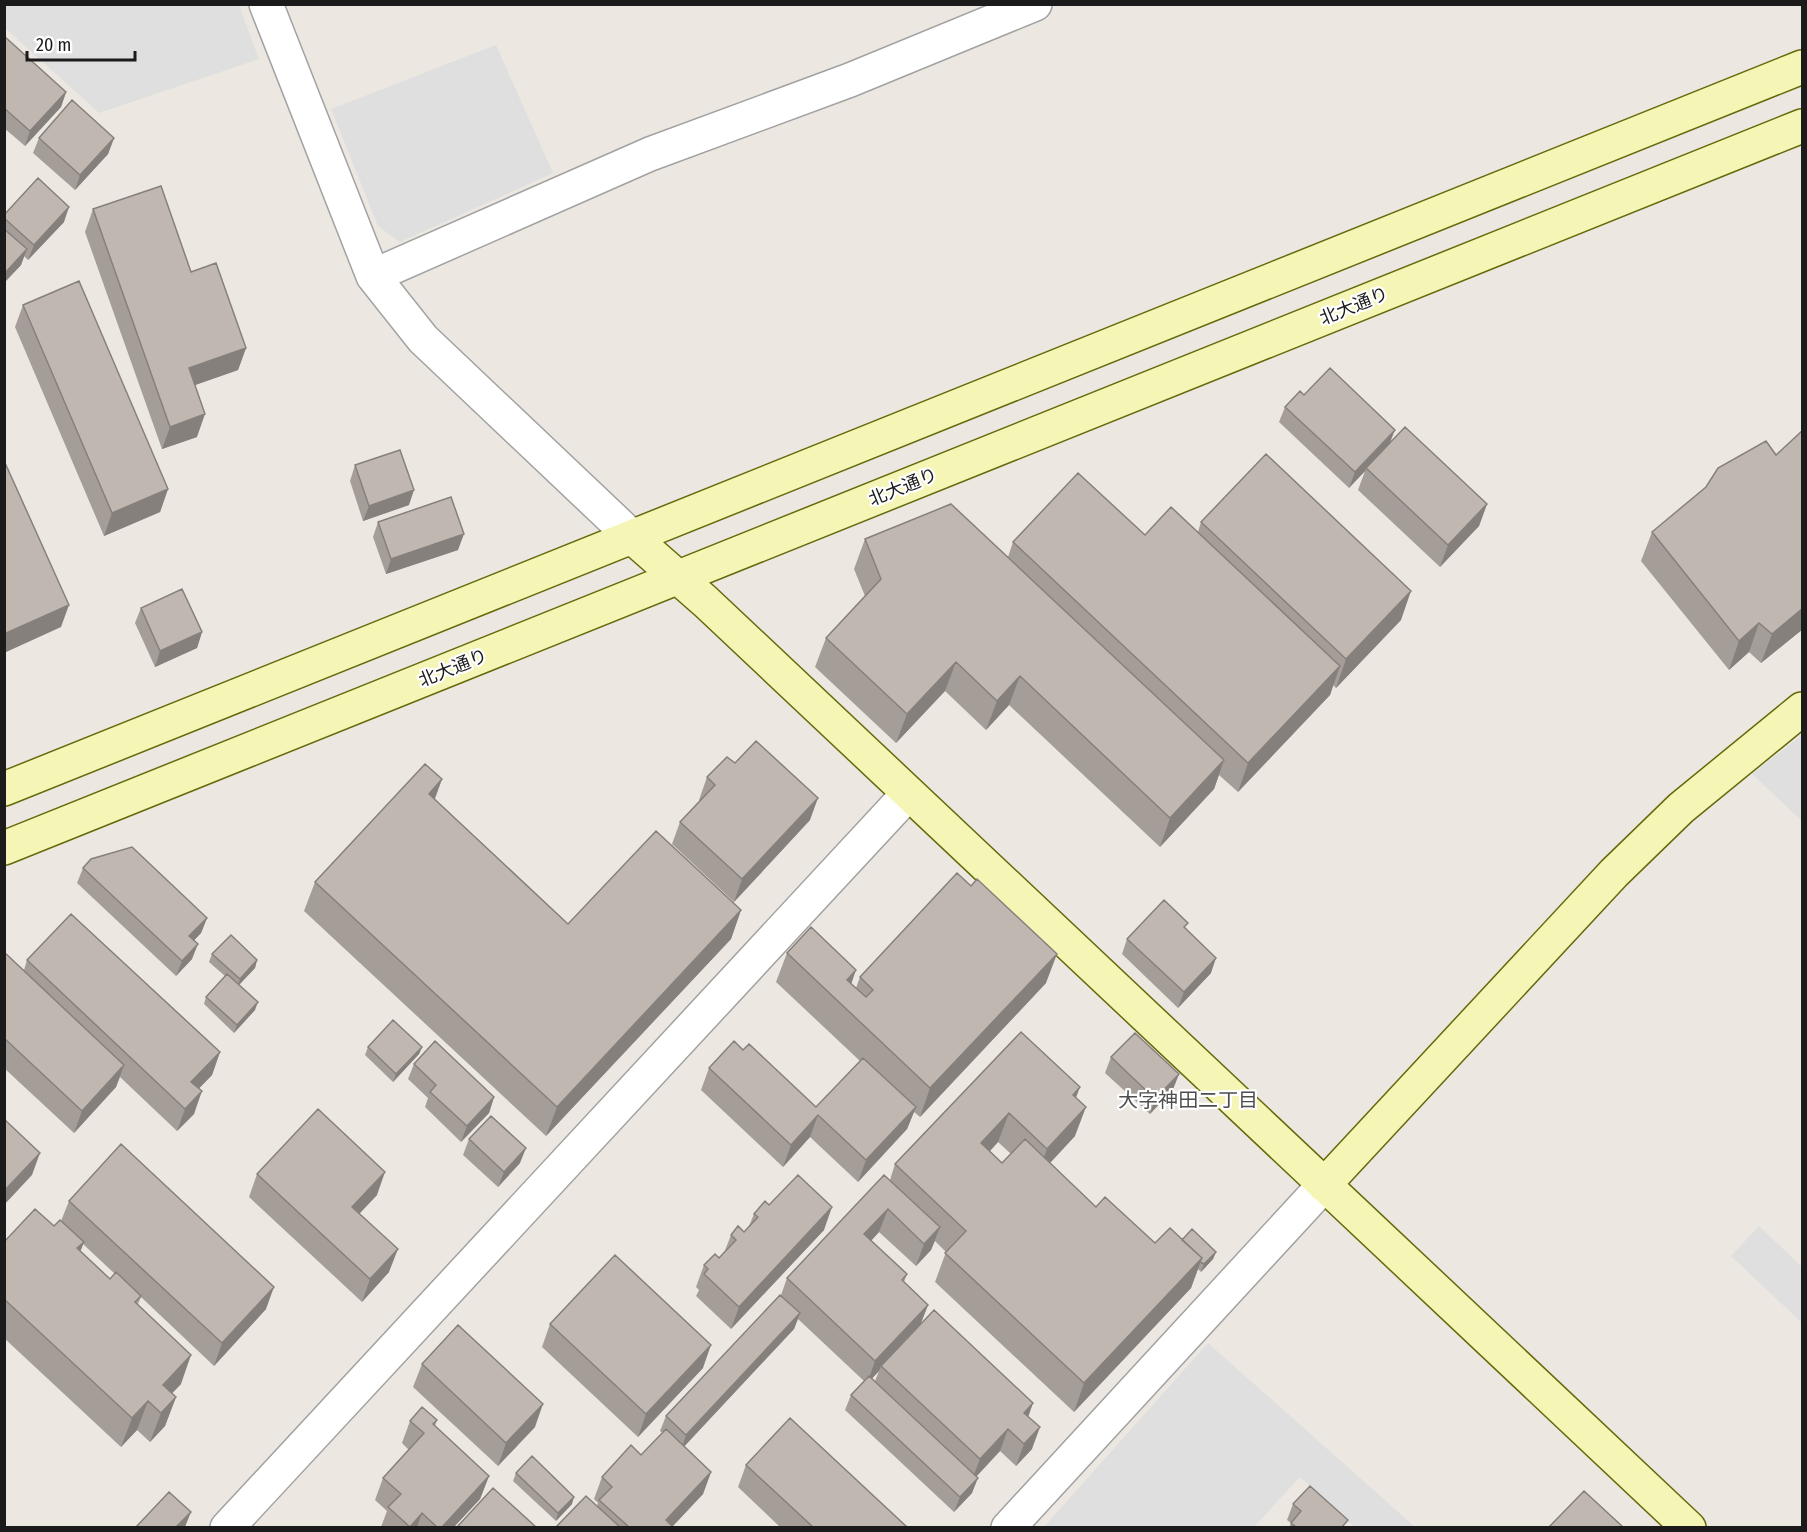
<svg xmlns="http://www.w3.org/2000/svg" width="1807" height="1532" viewBox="0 0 1807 1532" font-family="'Fira Sans Condensed','Noto Sans JP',sans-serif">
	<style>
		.parking { fill: #dfdfdf }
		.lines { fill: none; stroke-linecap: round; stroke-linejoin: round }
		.street-casing { stroke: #a2a2a2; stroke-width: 36 }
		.secondary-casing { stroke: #646a0a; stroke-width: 36 }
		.street { stroke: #fff; stroke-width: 33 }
		.secondary { stroke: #f5f5b6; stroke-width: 33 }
		.wall { fill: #a59d98; fill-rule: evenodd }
		.shaded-wall { fill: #86807c }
		.building { fill: #c0b7b1; stroke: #86807c; stroke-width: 1.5 }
		.labels { text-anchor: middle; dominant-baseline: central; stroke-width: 4.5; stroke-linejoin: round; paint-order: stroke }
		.street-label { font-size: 18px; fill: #1b1b1b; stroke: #fff }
		.neighbourhood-label { font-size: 20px; fill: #4e4e4e; stroke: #fff }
	</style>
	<rect width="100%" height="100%" fill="#ece8e1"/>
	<path class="parking" d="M5 4 239 5 259 59 99 113 5 28Z
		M496 45 553 173 400 242 378 226 331 109Z
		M1802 735V821L1752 774Z
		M1759 1226 1802 1267V1323L1731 1256Z
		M1208 1343 1415 1527H1354L1300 1477 1254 1527 1043 1528Z"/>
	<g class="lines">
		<g class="street-casing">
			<path id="street" d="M266 4 373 276 423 339 632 537
				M373 276 650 154 850 80 1035 4
				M227 1528 908 794
				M1008 1528 1324 1185"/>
		</g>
		<g class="secondary-casing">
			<path id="secondary" d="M632 537 706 602 1689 1528
				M4 789 1802 67
				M4 848 1802 126
				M1324 1185 1614 873 1681 808 1802 709"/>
		</g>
		<use href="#street" class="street"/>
		<use href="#secondary" class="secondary"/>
	</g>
	<path class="wall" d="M4 36 66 92 61 107 25 146 4 128Z
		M39 138H114L108 154 75 190 33 153Z
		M93 209 191 272 246 348 238 370 195 385 197 437 162 449 85 232Z
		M4 215 64 222 28 260 24 256 21 265 4 283Z
		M23 305 168 489 160 512 104 536 15 327Z
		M1304 395 1390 443 1487 504 1479 526 1440 567 1358 490 1365 471 1349 488 1279 422 1285 407Z
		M1803 430V629L1761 663 1749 652 1729 670 1641 561 1652 532 1776 455Z
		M355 465 409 505 363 521 350 481Z
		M378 522 458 550 386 574 373 537Z
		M1201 522 1401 620 1336 688 1333 685 1330 695 1238 792 1219 775 1214 789 1160 847 1009 705 986 730 945 691 896 743 815 667 826 638 865 596 854 569 865 539 1008 557 1013 542 1198 532Z
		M141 608 202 632 197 648 155 667 135 623Z
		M735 763 810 820 734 902 672 844 680 822 700 801 699 800 707 777Z
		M442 779 435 799 568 924 741 910 731 939 546 1136 304 911 315 882Z
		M83 868 207 918 201 933 194 940 192 959 176 976 77 883Z
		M1186 929 1211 973 1178 1008 1122 954 1127 939Z
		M4 952 24 970 27 960 220 1052 212 1075 199 1088 194 1114 177 1131 120 1077 116 1087 74 1133 4 1068Z
		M787 953 851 984 856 988 860 977 1046 983 920 1117 914 1112 907 1129 858 1182 810 1137 783 1167 701 1090 709 1068 743 1050 816 1107 860 1061 776 982Z
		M212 954 257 960 255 968 239 985 255 1010 234 1033 204 1004 206 997 225 976 209 962Z
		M1021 1032 1076 1098 1075 1136 1050 1163 1096 1207 1155 1243 1182 1240 1216 1252 1213 1259 1201 1272 1198 1269 1191 1288 1074 1412 935 1282 946 1252 935 1241 931 1250 916 1266 879 1232 871 1241 907 1274 904 1282 928 1305 921 1323 1033 1403 1028 1416 1032 1449 1016 1466 1000 1451 977 1476 972 1493 954 1512 845 1410 851 1395 864 1381 798 1319 794 1329 684 1446 711 1472 703 1494 672 1527H673H556L597 1506 598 1503 594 1499 602 1477 641 1455 663 1433 660 1431 666 1416 781 1295 787 1278 890 1180 895 1164ZM998 1142 1011 1154 1002 1163 990 1151ZM879 1371 875 1381 872 1378Z
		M368 1047H422L419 1054 393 1082 365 1055Z
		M1111 1057 1179 1074 1173 1089 1150 1114 1105 1073Z
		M414 1064 494 1097 489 1113 461 1142 425 1107 428 1098 408 1079Z
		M469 1139 520 1163 498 1187 463 1155Z
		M257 1174 377 1195 359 1214 389 1272 362 1302 249 1197Z
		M69 1201 266 1309 214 1366 141 1297 138 1304 181 1384 172 1393 176 1397 165 1426 150 1442 137 1430 121 1447 4 1338V1242L54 1226 61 1221ZM83 1244 115 1274 110 1279 80 1251Z
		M769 1205 824 1230 731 1329 696 1296 699 1290 696 1287 704 1265 719 1258 724 1253 731 1235 744 1232 749 1226 754 1214Z
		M550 1324 703 1368 638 1437 542 1347Z
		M422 1364 535 1427 498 1466 413 1387Z
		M437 1420 435 1426 489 1476 480 1499 454 1527H381L387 1511 375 1500 383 1478 409 1450 402 1443 410 1421Z
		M746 1465 907 1527H780L738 1487Z
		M516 1473 572 1504 556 1521 513 1481Z
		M1293 1504 1346 1527H1289L1291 1523 1287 1520Z"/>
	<path class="shaded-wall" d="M66 92 61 107 25 146 30 131Z
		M114 138 108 154 75 190 80 175Z
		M69 207 64 222 28 260 34 245Z
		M27 249 21 265 4 283V274Z
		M246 348 238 370 181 390 189 368Z
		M205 414 197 437 162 449 170 427Z
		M1395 430 1389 445 1366 468 1365 471 1349 488 1355 472Z
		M168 489 160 512 104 536 112 513Z
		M414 490 409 505 363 521 369 506Z
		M1487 504 1479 526 1440 567 1448 545Z
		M464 534 458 550 386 574 391 559Z
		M1411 591 1401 620 1336 688 1346 659Z
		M69 605 61 627 4 653V634Z
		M1803 608V629L1761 663 1772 634Z
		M1759 623 1749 652 1729 670 1739 641Z
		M202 632 197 648 155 667 160 651Z
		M956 662 945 691 896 743 907 714Z
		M1340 666 1330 695 1238 792 1248 763Z
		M1020 676 1009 705 986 730 997 701Z
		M1224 760 1214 789 1160 847 1170 818Z
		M442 779 431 808 429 794Z
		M818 798 810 820 734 902 742 879Z
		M741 910 731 939 546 1136 557 1107Z
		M207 918 201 933 184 951 189 936Z
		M198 944 192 959 176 976 182 961Z
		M1057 954 1046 983 920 1117 930 1088Z
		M1216 958 1211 973 1178 1008 1184 992Z
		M257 960 255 968 237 987 240 979Z
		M856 970 846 999 847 980Z
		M258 1002 255 1010 234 1033 237 1025Z
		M422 1047 419 1054 393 1082 396 1074Z
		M220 1052 212 1075 183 1105 191 1082Z
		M124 1065 116 1087 74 1133 82 1111Z
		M1179 1074 1173 1089 1150 1114 1155 1099Z
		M1080 1087 1069 1116 1073 1095Z
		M202 1091 194 1114 177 1131 185 1109Z
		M494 1097 489 1113 461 1142 467 1126Z
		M916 1107 907 1129 858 1182 866 1160Z
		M1086 1107 1075 1136 1036 1178 1047 1149Z
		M1009 1113 998 1142 971 1172 981 1143Z
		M818 1115 810 1137 783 1167 791 1145Z
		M526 1148 520 1163 498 1187 504 1172Z
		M40 1153 32 1175 4 1205V1191Z
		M385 1172 377 1195 344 1230 352 1207Z
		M832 1207 824 1230 731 1329 739 1307Z
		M888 1209 879 1232 856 1257 864 1234Z
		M940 1227 931 1250 916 1266 924 1244Z
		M84 1242 73 1271 77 1248Z
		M398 1249 389 1272 362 1302 370 1279Z
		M1216 1252 1213 1259 1201 1272 1204 1264Z
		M1202 1258 1191 1288 1074 1412 1084 1383Z
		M274 1287 266 1309 214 1366 222 1343Z
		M928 1305 919 1328 881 1366 879 1371 867 1384 875 1361Z
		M800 1313 794 1329 681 1450 686 1435Z
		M711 1345 703 1368 638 1437 646 1414Z
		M191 1355 181 1384 157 1409 163 1385Z
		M176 1397 165 1426 150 1442 161 1413Z
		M148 1401 137 1430 121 1447 132 1418Z
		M1033 1403 1025 1426 1024 1413Z
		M543 1404 535 1427 498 1466 506 1443Z
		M1040 1427 1032 1449 1016 1466 1024 1444Z
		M1008 1429 1000 1451 971 1482 980 1459Z
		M711 1472 703 1494 672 1527 666 1520Z
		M489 1476 480 1499 454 1527H442Z
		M978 1478 972 1493 954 1512 960 1497Z
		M574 1497 572 1504 556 1521 558 1513Z
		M191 1512 185 1527H176Z
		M422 1513 417 1527H409H410Z"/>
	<path class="building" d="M4 36 66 92 30 131 4 108Z
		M72 100 114 138 80 175 39 138Z
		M38 178 69 207 34 245 4 218V215Z
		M161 186 191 272 216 263 246 348 189 368 205 414 170 427 93 209Z
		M4 229 27 249 4 274Z
		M79 281 168 489 112 513 23 305Z
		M1330 368 1395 430 1355 472 1285 407 1300 391 1304 395Z
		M1405 427 1487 504 1448 545 1366 468Z
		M1803 430V608L1772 634 1759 623 1739 641 1652 532 1706 487 1718 468 1766 441 1776 455Z
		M400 450 414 490 369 506 355 465Z
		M1266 454 1411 591 1346 659 1201 522Z
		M6 465 69 605 4 634V466Z
		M1078 473 1145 535 1171 507 1340 666 1248 763 1013 542Z
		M451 497 464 534 391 559 378 522Z
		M951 504 1224 760 1170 818 1020 676 997 701 956 662 907 714 826 638 881 579 865 539Z
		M182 589 202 632 160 651 141 608Z
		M756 741 818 798 742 879 680 822 715 785 707 777 727 757 735 763Z
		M425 764 442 779 429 794 568 924 656 831 741 910 557 1107 315 882Z
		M132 847 207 918 189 936 198 944 182 961 83 868 91 859Z
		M957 873 971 886 977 879 1057 954 930 1088 787 953 811 927 856 970 847 980 866 997 873 990 860 977Z
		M1164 900 1188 923 1184 927 1216 958 1184 992 1127 939Z
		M71 914 220 1052 191 1082 202 1091 185 1109 27 960Z
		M231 935 257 960 240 979 212 954Z
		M4 952 124 1065 82 1111 4 1038Z
		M227 974 258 1002 237 1025 206 997Z
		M393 1020 422 1047 396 1074 368 1047Z
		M1021 1032 1080 1087 1073 1095 1086 1107 1047 1149 1009 1113 981 1143 1002 1163 1025 1139 1096 1207 1105 1197 1155 1243 1170 1228 1202 1258 1084 1383 945 1253 966 1231 895 1164Z
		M1135 1033 1179 1074 1155 1099 1111 1057Z
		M435 1041 494 1097 467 1126 430 1092 436 1085 414 1064Z
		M734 1041 743 1050 749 1044 816 1107 863 1058 916 1107 866 1160 818 1115 791 1145 709 1068Z
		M318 1109 385 1172 352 1207 398 1249 370 1279 257 1174Z
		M491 1116 526 1148 504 1172 469 1139Z
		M4 1119 40 1153 4 1191Z
		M121 1144 274 1287 222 1343 69 1201Z
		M798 1175 832 1207 739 1307 704 1274 708 1269 704 1265 715 1254 719 1258 736 1240 731 1235 738 1226 744 1232 758 1217 754 1214 765 1201 769 1205Z
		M884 1175 940 1227 924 1244 888 1209 864 1234 907 1274 902 1280 928 1305 875 1361 787 1278Z
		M35 1209 54 1226 60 1220 84 1242 77 1248 110 1279 116 1272 141 1296 135 1302 191 1355 163 1385 176 1397 161 1413 148 1401 132 1418 4 1299V1242Z
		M1192 1229 1216 1252 1204 1264 1200 1262 1202 1258 1182 1240Z
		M615 1255 711 1345 646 1414 550 1324Z
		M780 1295 800 1313 686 1435 666 1416Z
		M934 1310 1033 1403 1024 1413 1040 1427 1024 1444 1008 1429 980 1459 881 1366Z
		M458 1325 543 1404 506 1443 422 1364Z
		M869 1376 978 1478 960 1497 851 1395Z
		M422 1407 437 1420 433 1424 489 1476 442 1527H437L422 1513 410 1527 388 1507 401 1494 383 1478 424 1433 410 1421Z
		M790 1418 907 1527H813L746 1465Z
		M666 1429 711 1472 666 1520 673 1527H629L599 1500 612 1487 602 1477 631 1445 641 1455Z
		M532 1456 574 1497 558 1513 516 1473Z
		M1310 1486 1348 1520 1342 1527H1296L1291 1523 1301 1511 1293 1504Z
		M493 1488 536 1527H457Z
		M1584 1491 1623 1527H1549Z
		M169 1492 191 1512 176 1527H136Z
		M586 1496 620 1527H556Z"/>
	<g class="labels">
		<g class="street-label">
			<text transform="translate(1354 306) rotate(-22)">北大通り</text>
			<text transform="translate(903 487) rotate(-22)">北大通り</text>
			<text transform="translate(453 668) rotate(-22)">北大通り</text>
		</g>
		<g class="neighbourhood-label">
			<text x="1188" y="1100">大字神田二丁目</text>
		</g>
	</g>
	<rect width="1807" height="1532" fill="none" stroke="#1b1b1b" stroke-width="12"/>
	<path d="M27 51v9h108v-9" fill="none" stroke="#1b1b1b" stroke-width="3"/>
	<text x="36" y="51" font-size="18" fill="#1b1b1b" stroke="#ffffff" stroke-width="4.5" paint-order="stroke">20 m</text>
</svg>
